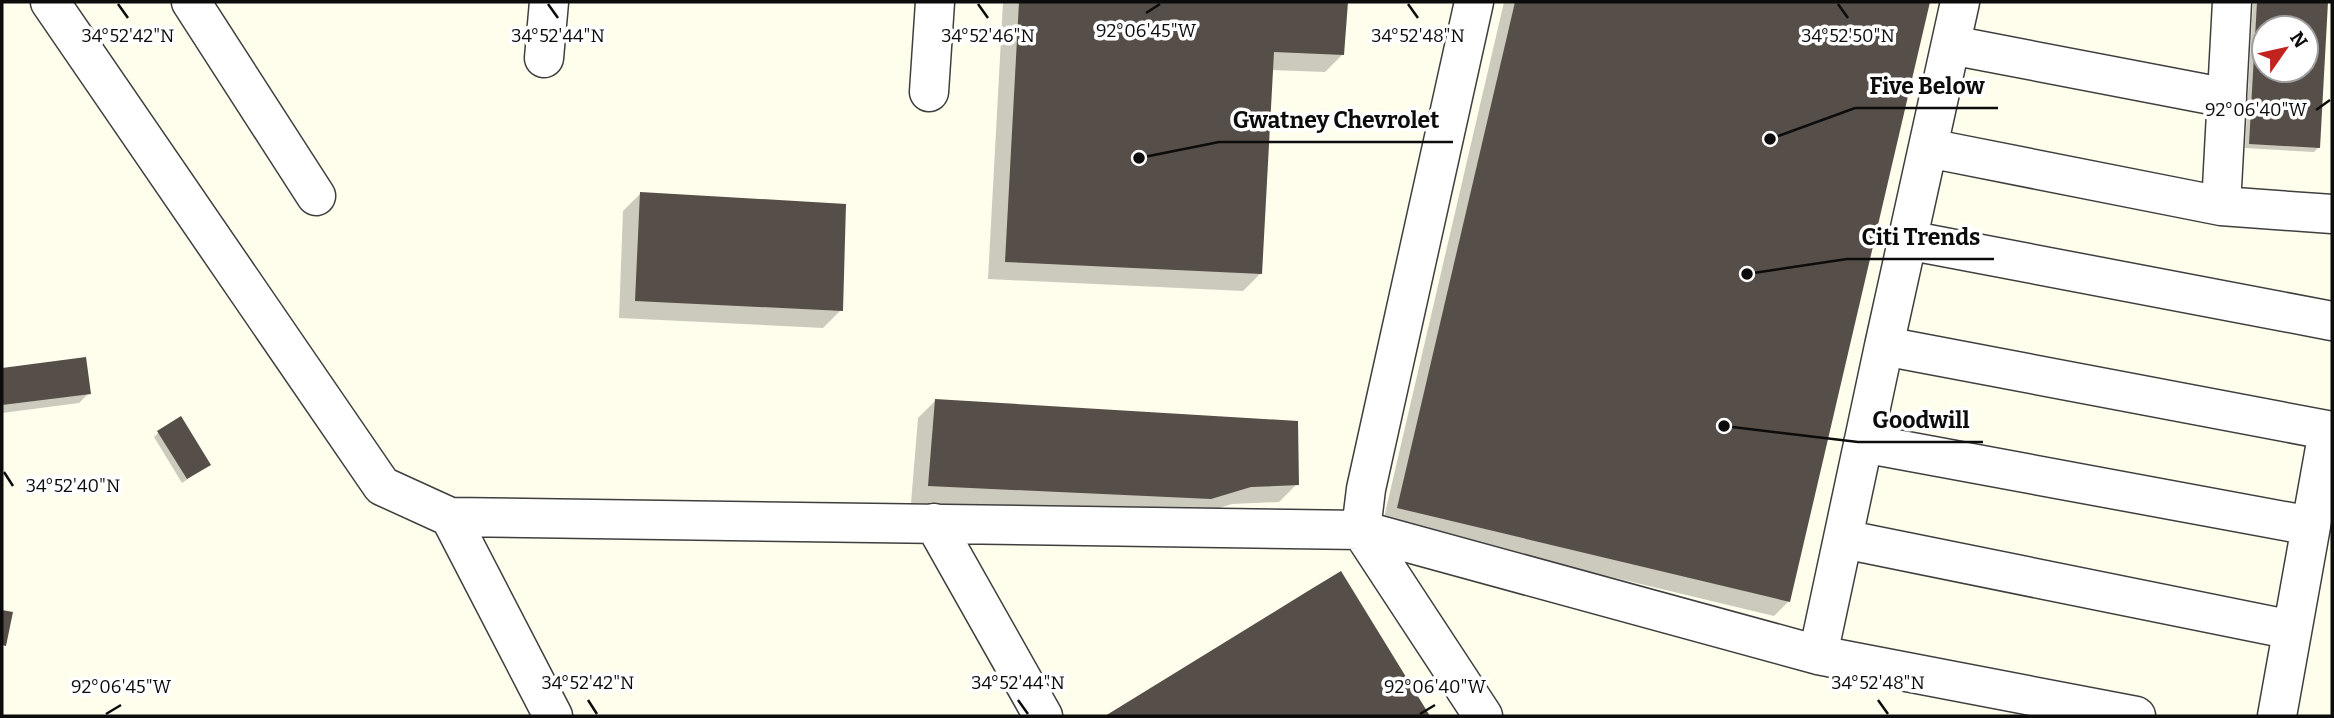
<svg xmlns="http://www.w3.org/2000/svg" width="2334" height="718" viewBox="0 0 2334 718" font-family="Bitter,serif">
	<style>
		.shadow { fill: #0003; fill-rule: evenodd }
		.building { fill: #564e48; fill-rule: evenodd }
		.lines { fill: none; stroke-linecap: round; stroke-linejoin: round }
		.minor-casing { stroke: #3f3f3f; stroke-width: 41 }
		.minor { stroke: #fff; stroke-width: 38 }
		.ticks { fill: none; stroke: #0c0c0c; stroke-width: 2.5 }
		.ticks-label { font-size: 18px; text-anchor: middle; fill: #0c0c0c; stroke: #fff; stroke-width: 7; stroke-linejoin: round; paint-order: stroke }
		.leader { fill: none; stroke: #0c0c0c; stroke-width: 2.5 }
		.callout-dot { fill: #0c0c0c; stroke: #fff; stroke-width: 2.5 }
		.callout-label { font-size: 23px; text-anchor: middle; font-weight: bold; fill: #0c0c0c; stroke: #fff; stroke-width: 7; stroke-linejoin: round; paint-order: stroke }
	</style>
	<rect width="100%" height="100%" fill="#fffdec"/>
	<path class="shadow" d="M1003 2H1346L1343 54 1325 72 1271 70 1261 273 1243 291 988 279Z
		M1504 2H1928L1789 601 1774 616 1383 522Z
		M2253 2H2326L2319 147 2314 152 2245 148ZM2264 28H2306V70H2264Z
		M641 193 841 310 823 328 619 318 623 211Z
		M84 359 89 393 79 403 2 413V369Z
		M935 401 1297 484 1279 502 1232 504 1193 516 911 503 918 418Z
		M159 432 209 464 182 483 154 437Z
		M1340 573 1428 716H1108Z"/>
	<path class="building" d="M1019 2H1348L1344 55 1274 52 1262 274 1005 262Z
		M1515 2H1930L1790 602 1397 508Z
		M2257 2H2328L2320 148 2249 144ZM2264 28H2306V70H2264Z
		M640 192 846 204 843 311 635 301Z
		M86 357 91 394 2 405V368Z
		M935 399 1298 421 1299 485 1251 487 1211 499 928 486Z
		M181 416 211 465 187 479 157 431Z
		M1341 571 1430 716H1105L1308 591Z
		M2 610 13 612 6 646 2 645Z"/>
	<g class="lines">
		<g class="minor-casing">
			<path id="minor" d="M50 2 382 486 450 517 1361 530 1366 489 1474 2
				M191 2 316 196
				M2232 2 2221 206 2332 214
				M1951 45 2227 98
				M544 58 549 2
				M929 92 935 2
				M1928 148 2221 206
				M1907 240 2332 321
				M1884 346 1960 2
				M1863 443 2311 526
				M450 517 553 716
				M934 523 1043 716
				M1843 539 2292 630
				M1483 716 1361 530 1818 655
				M2136 716 1818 655 1884 346 2332 431
				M2277 716 2328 431"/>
		</g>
		<use href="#minor" class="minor"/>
	</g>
	<path class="ticks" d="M118 4 128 18M548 4 558 18M978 4 988 18M1408 4 1418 18M1838 4 1848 18M1146 13 1160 4M2316 110 2330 100M4 472 13 486M588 700 597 714M1018 700 1028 714M1878 700 1888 714M106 714 121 705M1420 714 1435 705"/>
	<g class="ticks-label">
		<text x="1146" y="37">92°06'45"W</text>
		<text x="1418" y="42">34°52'48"N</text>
		<text x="128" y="42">34°52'42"N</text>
		<text x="558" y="42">34°52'44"N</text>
		<text x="988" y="42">34°52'46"N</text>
		<text x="1848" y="42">34°52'50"N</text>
		<text x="2256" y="116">92°06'40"W</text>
		<text x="73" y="492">34°52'40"N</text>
		<text x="588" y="689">34°52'42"N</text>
		<text x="1018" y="689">34°52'44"N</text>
		<text x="1878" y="689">34°52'48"N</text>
		<text x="121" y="693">92°06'45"W</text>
		<text x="1435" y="693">92°06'40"W</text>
	</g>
	<path class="leader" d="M1770 139L1855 108H1998M1139 158L1219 142H1453M1747 274L1847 259H1994M1724 426L1858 442H1983"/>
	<g class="callout-dot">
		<circle cx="1770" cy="139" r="7"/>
		<circle cx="1139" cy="158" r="7"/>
		<circle cx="1747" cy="274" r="7"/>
		<circle cx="1724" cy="426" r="7"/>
	</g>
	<g class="callout-label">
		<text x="1927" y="94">Five Below</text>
		<text x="1336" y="128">Gwatney Chevrolet</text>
		<text x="1921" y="245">Citi Trends</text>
		<text x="1921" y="428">Goodwill</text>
	</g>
	<rect width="2334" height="718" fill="none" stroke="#0c0c0c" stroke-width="7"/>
	<g transform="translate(2285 49) rotate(56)"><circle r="33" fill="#ffffff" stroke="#9e9e9e" stroke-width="2"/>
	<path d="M0-5L12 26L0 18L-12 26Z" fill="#c3231e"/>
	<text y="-10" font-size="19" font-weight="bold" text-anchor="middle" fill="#0c0c0c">N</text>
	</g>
</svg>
